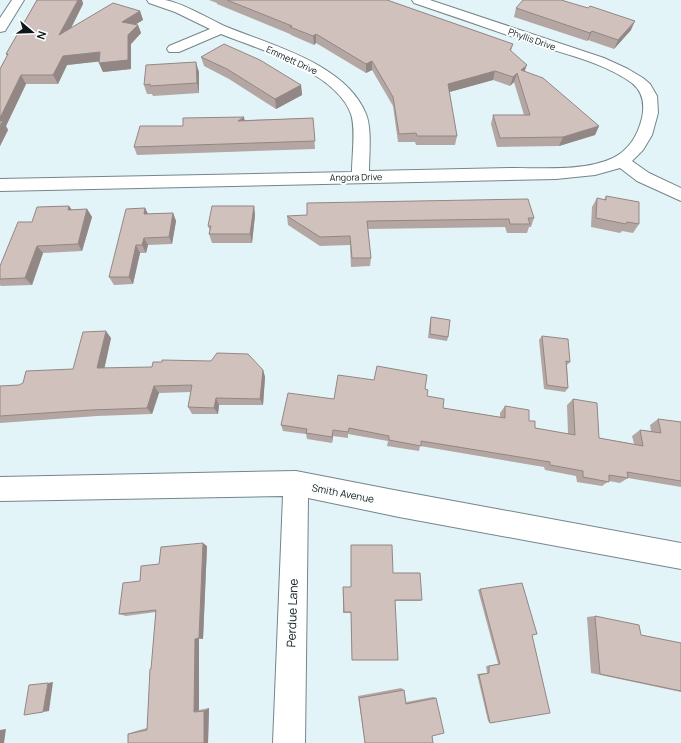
<svg xmlns="http://www.w3.org/2000/svg" width="681" height="743" viewBox="0 0 681 743" font-family="Manrope,sans-serif">
	<style>
		.lines { fill: none; stroke-linecap: round; stroke-linejoin: round }
		.minor-casing { stroke: #758589; stroke-width: 2 }
		.minor { fill: #fff; fill-rule: evenodd }
		.wall { fill: #b4a6a3 }
		.shaded-wall { fill: #928784 }
		.building { fill: #d1c1bd; stroke: #928784 }
		.labels { text-anchor: middle; dominant-baseline: central; stroke-width: 4; stroke-linejoin: round; paint-order: stroke }
		.far-street-label { font-size: 9px; fill: #111718; stroke: #fafeff }
		.street-label { font-size: 10px; fill: #111718; stroke: #fafeff }
		.near-street-label { font-size: 12px; fill: #111718; stroke: #fafeff }
	</style>
	<rect width="100%" height="100%" fill="#e2f4f8"/>
	<g class="lines">
		<g class="minor-casing">
			<path id="minor" d="M12 0H24L5 31 0 32V18Z
				M147 0C153 0 159 0 165 0 183 3 209 19 227 27 271 45 346 64 366 114 372 129 369 155 369 171 417 170 466 169 514 168 544 168 586 171 613 158 629 150 638 135 642 118 645 104 643 92 632 83 603 62 564 54 531 43 492 30 453 16 414 3L412 0H430L604 58 628 69 643 78 650 84 657 96 658 113 652 135 643 150 632 161 649 173 681 188V201L637 181 620 168 595 175 556 179 0 191V179L352 172C352 155 356 129 351 114 336 72 259 49 221 34L179 52H169L167 49 169 46 210 29 175 12 149 3Z
				M296 471 399 491 681 543V569L399 517 308 498 305 743H273L283 496 0 501V477Z"/>
		</g>
		<use href="#minor" class="minor"/>
	</g>
	<path class="wall" d="M37 0H82L83 4 71 28 140 11 143 20 135 24 138 25 141 33 131 44V69L103 72 99 63V61L67 65 58 84H26L6 126 8 130 0 146V69L7 56 6 54Z
		M209 0H387L513 44 511 51 525 72 599 126 595 135 559 146 497 147 491 124 493 115H524L514 82 510 86 493 80 449 92 457 136 455 145H416L415 142H398L393 106 372 70 366 73 316 43 314 45 291 35 290 34 217 4V3Z
		M516 8 631 30 614 49 588 40 587 41 514 17Z
		M201 57 301 85 302 95 276 109 229 79 204 66Z
		M199 72V93L153 96 152 94H147L144 85Z
		M313 118 315 149 137 155 134 147 183 126 245 120Z
		M606 196 639 224 633 233 622 231 620 233 591 227 592 207 597 198 604 200Z
		M69 206 72 210 87 209 92 217 82 251 43 253 32 285 1 286 0 285V266L32 222Z
		M254 206 255 215 252 243H212L209 234 210 231 208 226Z
		M145 208 148 214 173 213 176 221 172 244 148 245 146 253H140L133 284 114 285 109 277Z
		M287 216 534 218 531 227H529L527 233H507L505 227 368 229 371 258 370 266 351 267 350 245 320 246 288 225Z
		M431 317 448 337 447 341 428 338 430 321Z
		M542 336 570 362 567 365 568 388 565 392 544 389 539 340Z
		M111 338 104 368 263 370 265 377 263 405H219L218 414H192L188 407 191 392 159 393 152 414 97 416 0 423V386L19 385 73 369Z
		M425 389 427 396 443 408 500 417V413L505 406 529 421 535 428 568 434 567 405 573 399 599 438 634 444 632 436 640 430 651 431 650 425 658 419 681 422V487L628 478 620 483 609 481 602 486 577 482 576 476 545 470 544 467 420 446 419 451 387 446 388 441 348 434V438L333 436 332 443 307 439 306 434 283 431 281 425 334 399Z
		M351 545 393 573 422 600 420 601H395L352 660 351 613H343V589L351 587Z
		M207 546 203 639H199V710L209 708 208 743H128V734L136 731 147 728 156 612 126 616 119 614 159 564Z
		M480 589 532 635 490 723 488 721 477 674 487 673 486 666 498 664 478 590Z
		M595 616 641 635 681 643V692L591 673 587 617Z
		M401 688 404 690 406 702 433 697 436 698 432 736 433 743H365L358 696Z"/>
	<path class="shaded-wall" d="M78 0H82L83 4 63 44 59 35Z
		M140 11 143 20 125 31 122 22Z
		M635 21 631 30 614 49 618 40Z
		M138 25 141 33 131 44V69L103 72 99 63 128 35Z
		M592 31 588 40 587 41 590 33Z
		M316 34V43L314 45 313 36Z
		M100 52 104 61 67 65 58 84 53 75 63 56Z
		M372 61V70L366 73V64Z
		M196 62 199 72V93L197 83Z
		M527 65 524 73 518 79 521 70Z
		M495 71 493 80 446 93 448 84Z
		M517 73 514 82 510 86 513 77Z
		M21 75 26 84 6 126 8 130 0 146V118Z
		M301 85 302 95 276 109 275 99Z
		M244 117 246 126 238 121Z
		M599 126 595 135 559 146 563 137Z
		M69 206 74 213 68 210Z
		M254 206 255 215 252 243 250 234Z
		M145 208 149 216 144 214Z
		M87 209 92 217 82 251 78 244Z
		M173 213 176 221 172 244 169 237Z
		M144 238 148 245 146 253 142 245Z
		M136 245 140 253 133 284 129 277Z
		M37 246 43 253 32 285 25 278Z
		M106 331 111 338 103 375 97 368Z
		M263 370 265 377 263 405 260 399Z
		M154 386 159 393 152 414 147 408Z
		M216 398 219 405 218 414 214 408Z
		M333 430V436L332 443V437Z
		M203 543 207 546 203 639 199 638Z
		M195 639H199V710L194 712Z
		M53 682 49 711 43 712 48 683Z
		M209 708 208 743H204V711Z
		M6 729 4 743H0V730Z"/>
	<path class="building" d="M37 0H78L59 35 113 3 140 11 122 22 138 25 128 35V60L99 63 100 52 63 56 53 75H21L0 118V69L8 54H6Z
		M227 0H387L513 44 510 50 527 65 521 70 543 78 599 126 563 137 500 138 493 115H530L517 73 513 77 495 71 448 84 457 136H417L416 133 399 134 393 97 372 61 366 64 316 34 313 36 290 27 292 26Z
		M523 0H561L588 8 590 6 635 21 618 40 592 31 590 33 516 8Z
		M224 44 260 60 301 85 275 99 227 69 201 57Z
		M196 62 197 83 150 86V84L144 85 146 65Z
		M244 117 238 121 313 118 315 141 134 147 140 126H183V118Z
		M0 121H3L0 126Z
		M606 196 639 202V224L627 222 626 224 596 218 597 198 606 200Z
		M528 199 534 218H528L530 224H510L509 219 367 221 371 258H352L350 236 320 237 287 216 307 215V203Z
		M69 206 68 210 87 209 78 244 37 246 25 278 0 279V266L18 222H32L37 207Z
		M212 206H254L250 234H209L211 226H208Z
		M145 208 144 214 173 213 169 237 144 238 142 245H136L129 277H109L126 209Z
		M431 317 450 320 448 337 430 334Z
		M106 331 97 368 152 367 153 362H162V360L211 361 217 353 248 354 263 370 260 399 216 398 214 408 188 407 192 385 154 386 147 408 90 410 0 416V386L19 385 23 383 26 371 73 369 83 332Z
		M542 336 568 339 570 362 566 361 568 388 547 385Z
		M377 366 427 375 425 389 428 390 427 396 444 399 443 408 505 418V406L529 410V421H535V428L575 435 573 399 597 403 599 438 643 446 640 430 661 433 658 419 681 422V481L627 472 628 478 609 475V482L583 477V471L550 465V462L421 441V446L389 440V436L349 428 348 432 333 430 332 437 306 433 307 429 281 425 288 393 334 399 338 375 374 380Z
		M203 543 199 638 195 639 194 712 204 711V743H128V734L147 730 150 669H151L156 610 119 614 123 583 140 581 141 566 159 564 161 547Z
		M351 545H392L393 573H420L422 600H395L398 660H352L351 612H344L343 587H351Z
		M522 583 537 634 532 635 550 713 490 723 479 675 489 673V666L500 664 480 589Z
		M595 616 639 625 641 635 681 643V691L600 674Z
		M48 683 43 712 24 715 29 685Z
		M404 690 406 704 436 698 444 733 432 736 433 743H365L359 698Z"/>
	<g class="labels">
		<g class="far-street-label">
			<text transform="translate(532 39) rotate(19)">Phyllis Drive</text>
			<text transform="translate(292 60) rotate(25)">Emmett Drive</text>
			<text transform="translate(356 177) rotate(-1)">Angora Drive</text>
		</g>
		<g class="street-label">
			<text transform="translate(343 493) rotate(11)">Smith Avenue</text>
		</g>
		<g class="near-street-label">
			<text transform="translate(292 613) rotate(-88)">Perdue Lane</text>
		</g>
	</g>
	<g transform="translate(32 32) rotate(109)" stroke="#fafeff" stroke-width="3" paint-order="stroke">
	<path d="M0-3L7 15L0 10L-7 15Z" fill="#111718"/>
	<text y="-6" font-size="11" font-weight="bold" text-anchor="middle" fill="#111718">N</text>
	</g>
</svg>
